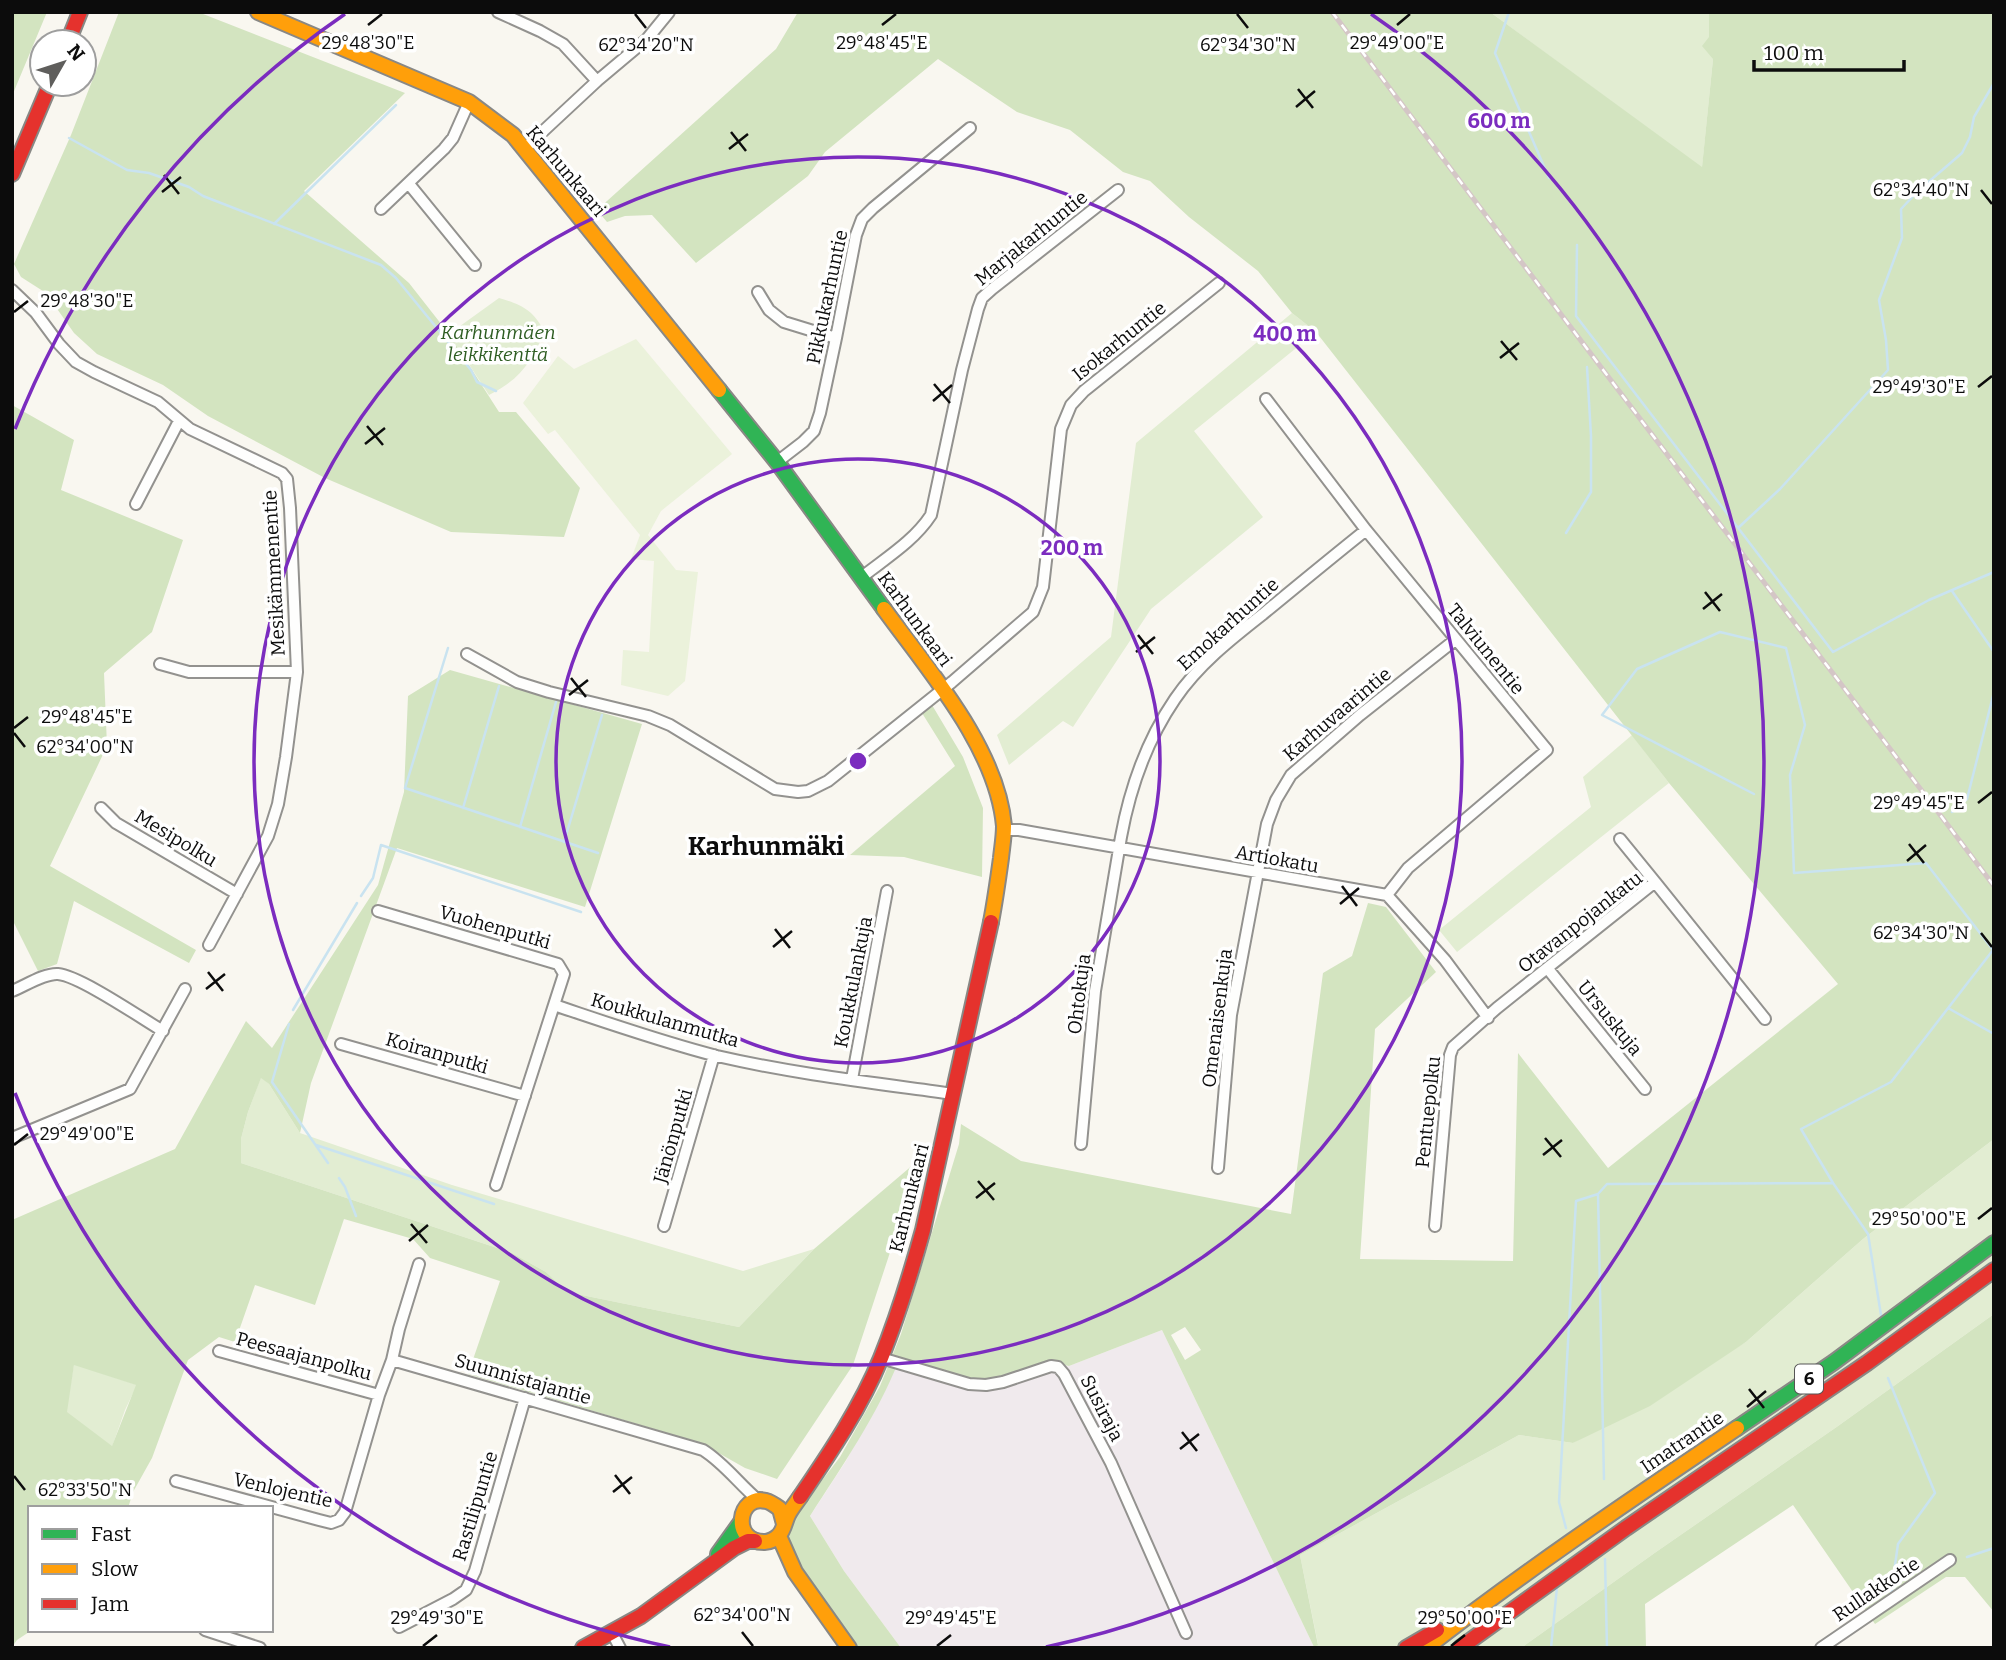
<svg xmlns="http://www.w3.org/2000/svg" width="2006" height="1660" viewBox="0 0 2006 1660" font-family="Bitter,serif">
	<style>
		.industrial { fill: #f0eaed }
		.green { fill: #e2edd2 }
		.forest { fill: #d3e4c0; fill-rule: evenodd }
		.pitch { fill: #ebf2db }
		.lines { fill: none; stroke-linecap: round; stroke-linejoin: round }
		.stream { stroke: #c9e3f0; stroke-width: 2.5 }
		.street-casing { stroke: #93928f; stroke-width: 14 }
		.fast-casing { stroke: #898885; stroke-width: 18 }
		.slow-casing { stroke: #898885; stroke-width: 18 }
		.jam-casing { stroke: #898885; stroke-width: 18 }
		.street { stroke: #fefefd; stroke-width: 10 }
		.fast { stroke: #30b455; stroke-width: 14 }
		.slow { stroke: #ff9f0a; stroke-width: 14 }
		.jam { stroke: #e5322d; stroke-width: 14 }
		.rail-casing { stroke: #d4c6c6; stroke-width: 5 }
		.rail { stroke: #fff; stroke-width: 2.5; stroke-dasharray: 8; stroke-linecap: butt }
		.ticks { fill: none; stroke: #0c0c0c; stroke-width: 2.5 }
		.ring { fill: none; stroke: #7b2cbf; stroke-width: 3.5 }
		.labels { text-anchor: middle; dominant-baseline: central; stroke-width: 7; stroke-linejoin: round; paint-order: stroke }
		.shield { fill: #fff; stroke: #555; stroke-width: 2 }
		.shield-label { font-size: 18px; font-weight: bold; fill: #0c0c0c }
		.street-label { font-size: 19px; fill: #0c0c0c; stroke: #fff }
		.park-label { font-size: 19px; font-style: italic; fill: #2e5d22; stroke: #fff }
		.district-label { font-size: 26px; font-weight: bold; fill: #0c0c0c; stroke: #fff }
		.ticks-label { font-size: 18px; text-anchor: middle; fill: #0c0c0c; stroke: #fff; stroke-width: 7; stroke-linejoin: round; paint-order: stroke }
		.centre { fill: #7b2cbf; stroke: #fff; stroke-width: 3.5 }
		.ring-label { font-size: 21px; text-anchor: middle; font-weight: bold; fill: #7b2cbf; stroke: #fff; stroke-width: 7; stroke-linejoin: round; paint-order: stroke }
	</style>
	<rect width="100%" height="100%" fill="#f9f7f0"/>
	<path class="industrial" d="M1162 1330 1314 1647 901 1648 844 1571 810 1516 846 1461 899 1360 1051 1362 1069 1366Z"/>
	<path class="green" d="M1490 12H1709V37L1713 59 1702 168Z
		M499 298C522 305 532 309 545 332 529 364 522 378 489 395L449 334Z
		M1292 313 1316 332 1194 431 1263 517 1151 609 1073 727 1063 721 1009 765 997 735 1111 637 1136 443Z
		M1632 735 1669 783 1457 952 1439 930 1591 807 1583 777Z
		M261 1077 269 1084 300 1133 452 1185 743 1271 814 1249 739 1327 567 1292 546 1272 512 1253 241 1163V1139L248 1112Z
		M1994 1139V1314L1838 1426 1656 1552 1521 1648H1312L1318 1644 1300 1555 1519 1435 1573 1443 1746 1342 1863 1239Z
		M74 1364 137 1385 125 1410 112 1447 66 1412Z"/>
	<path class="forest" d="M12 12H47L12 96Z
		M119 12H198L405 93 304 191 409 283 449 334 499 412H516L580 488 564 537 451 532 325 478 208 416 163 385 97 354 74 333 46 293 21 277 14 264 71 135Z
		M798 12H1490L1702 167 1713 59 1702 46 1709 37V12H1994V1139L1863 1239 1746 1342 1650 1406 1573 1443 1519 1435 1300 1555 1318 1645 1314 1647 1162 1330 1069 1366 1051 1362 1000 1379 966 1380 899 1360C877 1416 842 1466 810 1516L844 1571 901 1648H858L795 1562 786 1539 793 1522 810 1496 840 1457 880 1386 901 1334 959 1144 961 1124 1021 1161 1291 1214 1323 973 1352 956 1368 903 1386 907 1436 972 1375 1029 1360 1259 1513 1261 1518 1053 1608 1168 1838 984 1669 783 1316 332 1292 313 1258 271 1189 217 1150 181 1123 172 1070 130 1017 112 938 59 825 152 808 176 696 263 652 215 625 216 607 222 597 210 776 49ZM1185 1327 1201 1350 1185 1360 1171 1335Z
		M12 405 74 440 61 490 183 540 152 632 104 673 107 746 50 866 196 950 189 963 74 901 57 964 38 971 12 919Z
		M450 670 642 724 585 907 397 848 311 1083 300 1133 269 1084 261 1078 248 1112 241 1139V1163L512 1253 546 1272 567 1292 739 1327 814 1249 921 1158 853 1365 777 1479 745 1468 701 1443 468 1374 500 1281 430 1258 413 1239 344 1219 315 1305 255 1285 235 1342 219 1337 188 1360 152 1458 133 1492 128 1508H30V1630H32L17 1640 12 1647V1220L175 1149 246 1021 272 1048 378 885 404 792 408 696ZM74 1365 136 1385 112 1446 67 1412Z
		M932 705 963 757 983 808 982 877 904 857 850 855 955 766 922 713Z
		M1994 1314V1612L1965 1577H1946L1875 1624 1793 1505 1645 1604 1646 1648H1521L1656 1552 1838 1426Z"/>
	<path class="pitch" d="M636 339 732 454 661 511 648 535 676 570 698 572 685 681 668 696 621 685 623 650 649 652 654 561 631 559 640 535 555 430 548 434 523 403 558 356 574 369Z"/>
	<g class="lines">
		<path class="stream" d="M1509 12 1495 53 1549 178
			M69 138 127 170 149 173 189 187 203 196 381 265 396 278 471 370 477 382 496 391
			M274 224 396 105
			M1577 245 1576 316 1833 652 1929 600 1994 572
			M1738 528 1780 489 1888 370 1886 340 1879 300 1902 238 1901 209 1918 191 1962 153 1970 137 1974 117 1994 83
			M1566 533 1591 492V436L1587 367
			M1952 591 1994 652
			M448 648 405 788 598 853
			M1754 794 1602 715 1637 669 1720 632 1786 648 1805 725 1790 775 1794 873 1926 863 1993 950 1891 1082 1801 1129 1833 1183 1868 1234 1881 1315
			M463 808 499 686
			M1952 812 1967 799 1994 692
			M520 827 556 702
			M564 842 602 715
			M361 896 373 878 381 845 581 912
			M1948 1008 1994 1034
			M293 1010 357 903
			M289 1024 272 1082 328 1163
			M316 1145 494 1204
			M339 1178 345 1187 356 1216
			M1598 1194 1604 1479
			M1888 1378 1935 1493 1898 1544 1891 1593
			M1566 1528 1559 1502 1576 1201 1598 1194 1607 1184 1833 1183
			M1967 1557 1994 1548
			M1605 1559 1607 1648
			M1891 1593 1909 1582
			M1551 1648 1557 1587"/>
		<g class="street-casing">
			<path id="street" d="M498 12 540 31 563 44 597 81
				M525 148 597 81 647 39 669 12
				M409 184 475 265
				M381 209 444 149 453 138 469 102
				M12 290 36 313 59 344 76 362 94 372 158 402 190 429 282 473 287 479 290 508 297 672 286 757 278 804 268 836 209 945
				M758 292 769 310 784 322 836 338
				M1266 399 1366 530 1547 750 1408 868 1387 895
				M777 462 803 442 814 431 820 413 836 338 856 235 862 219 873 208 970 128
				M136 504 179 421
				M862 577C886 558 914 541 931 515L962 370 978 309 982 298 992 289 1118 190
				M467 654 517 682 549 692 648 716 670 725 775 789 798 792 808 791 828 781 952 682 1033 612 1043 587 1061 429 1071 405 1084 391 1219 283
				M160 664 189 672H297
				M101 808 116 823 237 894
				M1004 830H1019L1387 895 1445 960 1488 1018
				M1620 839 1655 882
				M378 911 558 964 564 974 554 1005
				M1548 969 1645 1089
				M12 991C25 986 44 973 58 974 80 976 141 1018 163 1031
				M341 1044 525 1096
				M852 1079 887 891
				M12 1138 130 1089 185 989
				M1081 1144 1095 991 1121 837C1130 788 1147 740 1175 699 1198 665 1231 639 1263 614 1297 586 1331 558 1366 530
				M1218 1168 1231 1015 1267 824 1276 800 1291 775 1360 715 1455 640
				M496 1185 554 1005C608 1023 662 1042 717 1056 795 1074 875 1083 954 1094
				M664 1226 714 1055
				M1435 1226 1450 1055 1453 1047 1497 1008 1655 882 1765 1019
				M419 1264 399 1329 392 1360 703 1450C724 1463 739 1484 758 1500
				M219 1351 379 1395
				M881 1358 969 1384 986 1385 1003 1382 1051 1366 1058 1367 1064 1374 1111 1463 1186 1633
				M176 1481 319 1520 331 1523 339 1520 345 1512 379 1395 392 1360
				M399 1627 453 1599 466 1590 475 1571 525 1398
				M205 1630 260 1648
				M612 1633 620 1648
				M1821 1648 1950 1560"/>
		</g>
		<g class="fast-casing">
			<path id="fast" d="M719 390 777 462 884 609
				M1737 1428 1834 1362 1994 1243
				M718 1554 741 1522"/>
		</g>
		<g class="slow-casing">
			<path id="slow" d="M258 12 469 102 513 135 719 390
				M884 609C929 671 997 748 1004 826 1004 837 1002 848 1001 858 998 880 995 901 991 922
				M784 1524 780 1509C776 1506 771 1502 766 1501 738 1493 730 1543 765 1542 769 1542 776 1539 779 1535 784 1530 785 1521 788 1515 791 1509 796 1503 800 1497
				M779 1536 795 1572 849 1648
				M1426 1648C1526 1570 1632 1499 1737 1428"/>
		</g>
		<g class="jam-casing">
			<path id="jam" d="M68 42 80 12
				M12 174 50 84
				M800 1497C830 1453 861 1407 881 1358 898 1316 911 1273 923 1230L991 922
				M583 1648 641 1616 734 1548 748 1541H755
				M1406 1648 1437 1630
				M1460 1648 1626 1528 1867 1363 1994 1270"/>
		</g>
		<use href="#street" class="street"/>
		<use href="#fast" class="fast"/>
		<use href="#slow" class="slow"/>
		<use href="#jam" class="jam"/>
		<g class="rail-casing">
			<path id="rail" d="M1332 12 1994 886"/>
		</g>
		<use href="#rail" class="rail"/>
	</g>
	<path class="ticks" d="M635 14 646 28M1237 14 1248 28M368 25 382 14M882 25 896 14M1397 25 1410 14M1298 89 1313 108M1296 107 1315 91M731 132 746 151M729 149 748 134M164 175 179 194M1981 190 1992 204M162 192 181 177M14 312 28 301M1501 341 1517 360M1500 358 1519 343M934 384 950 403M1978 387 1992 376M933 401 952 385M367 426 383 445M365 444 385 428M1705 592 1720 611M1703 609 1722 594M1138 635 1153 654M1136 652 1155 637M571 678 586 697M569 695 588 680M14 728 28 717M14 733 25 747M1978 803 1992 792M1909 844 1924 863M1907 861 1926 845M1342 886 1357 906M1340 904 1359 888M775 929 790 948M1981 933 1992 947M773 947 792 931M208 972 223 991M206 989 225 974M1545 1138 1561 1157M14 1145 28 1134M1543 1155 1562 1140M978 1181 994 1200M976 1198 995 1183M1978 1219 1992 1208M411 1224 427 1243M409 1241 428 1225M1749 1389 1764 1408M1747 1407 1766 1391M1182 1432 1197 1451M1180 1449 1199 1434M615 1475 630 1494M14 1476 25 1490M613 1492 632 1477M742 1632 753 1646M423 1646 437 1635M937 1646 951 1635M1451 1646 1465 1635"/>
	<g class="ring">
		<circle cx="858" cy="761" r="302"/>
		<circle cx="858" cy="761" r="604"/>
		<path d="M670 1647A906 906 0 0 1 15 1093M15 429A906 906 0 0 1 345 14M1371 14A906 906 0 0 1 1046 1647"/>
	</g>
	<g class="labels">
		<rect class="shield" x="1795" y="1364.5" width="28" height="29" rx="5"/>
		<g class="shield-label">
			<text x="1809" y="1379">6</text>
		</g>
		<g class="street-label">
			<text transform="translate(566 171) rotate(50)">Karhunkaari</text>
			<text transform="translate(1031 238) rotate(-39)">Marjakarhuntie</text>
			<text transform="translate(827 297) rotate(-78)">Pikkukarhuntie</text>
			<text transform="translate(1119 341) rotate(-39)">Isokarhuntie</text>
			<text transform="translate(274 573) rotate(-93)">Mesikämmenentie</text>
			<text transform="translate(915 619) rotate(54)">Karhunkaari</text>
			<text transform="translate(1228 624) rotate(-42)">Emokarhuntie</text>
			<text transform="translate(1486 649) rotate(51)">Talviunentie</text>
			<text transform="translate(1337 714) rotate(-40)">Karhuvaarintie</text>
			<text transform="translate(176 838) rotate(31)">Mesipolku</text>
			<text transform="translate(1277 859) rotate(10)">Artiokatu</text>
			<text transform="translate(1580 922) rotate(-38)">Otavanpojankatu</text>
			<text transform="translate(495 927) rotate(16)">Vuohenputki</text>
			<text transform="translate(853 982) rotate(-79)">Koukkulankuja</text>
			<text transform="translate(1079 994) rotate(-83)">Ohtokuja</text>
			<text transform="translate(1217 1018) rotate(-83)">Omenaisenkuja</text>
			<text transform="translate(1610 1018) rotate(51)">Ursuskuja</text>
			<text transform="translate(665 1020) rotate(16)">Koukkulanmutka</text>
			<text transform="translate(437 1053) rotate(16)">Koiranputki</text>
			<text transform="translate(1428 1112) rotate(-84)">Pentuepolku</text>
			<text transform="translate(673 1136) rotate(-74)">Jänönputki</text>
			<text transform="translate(909 1198) rotate(-76)">Karhunkaari</text>
			<text transform="translate(304 1356) rotate(15)">Peesaajanpolku</text>
			<text transform="translate(523 1379) rotate(16)">Suunnistajantie</text>
			<text transform="translate(1102 1408) rotate(63)">Susiraja</text>
			<text transform="translate(1682 1442) rotate(-34)">Imatrantie</text>
			<text transform="translate(283 1490) rotate(13)">Venlojentie</text>
			<text transform="translate(475 1506) rotate(-73)">Rastilipuntie</text>
			<text transform="translate(1876 1589) rotate(-34)">Rullakkotie</text>
		</g>
		<g class="park-label">
			<text x="498" y="332">Karhunmäen<tspan x="498" dy="22">leikkikenttä</tspan></text>
		</g>
		<g class="district-label">
			<text x="766" y="846">Karhunmäki</text>
		</g>
	</g>
	<g class="ticks-label">
		<text x="368" y="49">29°48'30"E</text>
		<text x="882" y="49">29°48'45"E</text>
		<text x="1397" y="49">29°49'00"E</text>
		<text x="646" y="51">62°34'20"N</text>
		<text x="1248" y="51">62°34'30"N</text>
		<text x="1921" y="196">62°34'40"N</text>
		<text x="87" y="307">29°48'30"E</text>
		<text x="1919" y="393">29°49'30"E</text>
		<text x="87" y="723">29°48'45"E</text>
		<text x="85" y="753">62°34'00"N</text>
		<text x="1919" y="809">29°49'45"E</text>
		<text x="1921" y="939">62°34'30"N</text>
		<text x="87" y="1140">29°49'00"E</text>
		<text x="1919" y="1225">29°50'00"E</text>
		<text x="85" y="1496">62°33'50"N</text>
		<text x="742" y="1621">62°34'00"N</text>
		<text x="437" y="1624">29°49'30"E</text>
		<text x="951" y="1624">29°49'45"E</text>
		<text x="1465" y="1624">29°50'00"E</text>
	</g>
	<circle cx="858" cy="761" r="10" class="centre"/>
	<g class="ring-label">
		<text x="1499" y="128">600 m</text>
		<text x="1285" y="341">400 m</text>
		<text x="1072" y="555">200 m</text>
	</g>
	<rect width="2006" height="1660" fill="none" stroke="#0c0c0c" stroke-width="28"/>
	<rect x="28" y="1506" width="245" height="126" fill="#ffffff" stroke="#9e9e9e" stroke-width="2"/>
	<rect x="42" y="1529" width="35" height="10" fill="#30b455" stroke="#9e9e9e" stroke-width="2"/>
	<text x="91" y="1541" font-size="21" fill="#0c0c0c">Fast</text>
	<rect x="42" y="1564" width="35" height="10" fill="#ff9f0a" stroke="#9e9e9e" stroke-width="2"/>
	<text x="91" y="1576" font-size="21" fill="#0c0c0c">Slow</text>
	<rect x="42" y="1599" width="35" height="10" fill="#e5322d" stroke="#9e9e9e" stroke-width="2"/>
	<text x="91" y="1611" font-size="21" fill="#0c0c0c">Jam</text>
	<g transform="translate(63 63) rotate(51)"><circle r="33" fill="#ffffff" stroke="#9e9e9e" stroke-width="2"/>
	<path d="M0-5L12 26L0 18L-12 26Z" fill="#5f5e5c"/>
	<text y="-10" font-size="19" font-weight="bold" text-anchor="middle" fill="#0c0c0c">N</text>
	</g>
	<path d="M1754 60v10h150v-10" fill="none" stroke="#0c0c0c" stroke-width="3.5"/>
	<text x="1764" y="60" font-size="21" fill="#0c0c0c" stroke="#ffffff" stroke-width="5" paint-order="stroke">100 m</text>
</svg>
